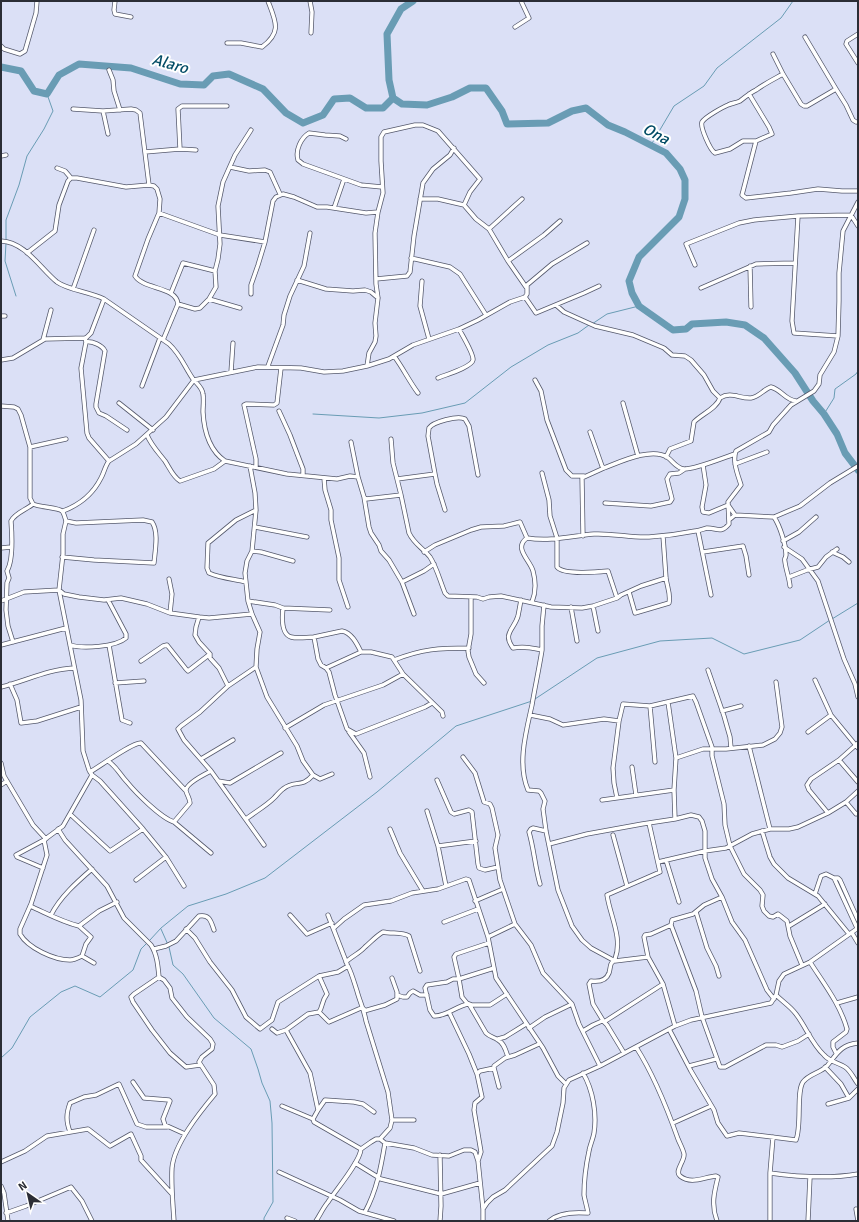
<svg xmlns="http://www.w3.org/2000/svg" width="859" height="1222" viewBox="0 0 859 1222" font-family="Signika,sans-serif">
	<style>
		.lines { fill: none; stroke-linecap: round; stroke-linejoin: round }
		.stream { stroke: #699cb4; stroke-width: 1 }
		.river { stroke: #699cb4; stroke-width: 7 }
		.minor-casing { stroke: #55596c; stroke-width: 5 }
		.minor { stroke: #fff; stroke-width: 3.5 }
		.labels { text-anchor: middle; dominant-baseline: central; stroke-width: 4; stroke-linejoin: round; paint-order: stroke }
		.water-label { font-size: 16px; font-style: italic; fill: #034c66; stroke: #fff }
	</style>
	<rect width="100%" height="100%" fill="#dbe0f6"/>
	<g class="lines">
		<path class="stream" d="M651 145 674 106 704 86 717 68 781 18 793 1
			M6 240V220L19 185 27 156 44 129 53 111 47 94
			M6 243 5 261 16 296
			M592 324 607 314 639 306
			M313 414 379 418 422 413 465 403 511 367 548 345 578 333 589 325
			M824 414 834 398 835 389 856 374 858 371
			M832 619 858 603
			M535 699 597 658 660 641 712 638 744 654 800 640 830 620
			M161 929 169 947 173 965 183 974 214 1018 251 1049 258 1069 262 1083 270 1101 272 1123 273 1202 264 1218V1221
			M150 940 161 928 188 906 226 894 265 878 377 792 456 726 532 701
			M1 1058 12 1048 30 1017 61 992 75 986 100 997 133 970 141 949 146 944"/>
		<path class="river" d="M413 1 401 9 387 34 389 80 393 98 402 104 427 105 452 97 470 88H486L502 111 507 124 548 123 572 111 586 108 608 125 625 132 666 153 680 169 685 180V199L679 217 639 257 629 281 632 293 639 306 673 330 686 329 692 324 726 322 745 325 764 338 795 373 813 401 824 414 837 434 845 453 858 470
			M1 67 21 71 34 91 47 94 59 75 79 64 131 68 180 84 204 85 213 76 229 74 263 89 286 113 303 123 323 115 334 99 350 98 366 108H383L393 98"/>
		<g class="minor-casing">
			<path id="minor" d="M115 1 114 10 115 14 131 17
				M310 1 312 12 311 33
				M515 27 529 18 521 1
				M858 34 847 41 846 44 858 63
				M805 37 836 89
				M227 43H241L262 47C282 32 276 22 268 1
				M1 46 4 49 20 54 25 51 36 13 37 1
				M773 54 783 74 801 104 804 106H807L836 89 846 105 853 120 856 122H858
				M109 70 113 80 114 91 120 110
				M749 94 769 127 772 134 756 141H743L730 149 715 153C710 150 700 127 702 122 705 117 723 107 728 105 732 103 736 103 740 101 745 97 750 93 756 90 764 84 774 79 783 74
				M73 109 103 111 131 109 136 110 140 113 149 185
				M103 111 108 134
				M346 139 340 136 325 135 309 133C301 138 295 150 298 160L303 164 361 185 382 187
				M756 141 742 195 746 198 791 193 818 189 842 191H858
				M180 149 178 109 182 106H227
				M145 152 180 149 196 150
				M1 156 6 155
				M230 167 249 171 265 170 270 172 280 194
				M57 168 65 171 71 178
				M420 199H438L464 205 476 219 489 229 508 261 526 287
				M334 208 344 179
				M159 213 220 235 265 242
				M798 216 792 321 794 333 838 336
				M489 229 522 199
				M1 241C25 242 40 268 57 282 68 290 90 292 104 299L169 344C181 355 184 366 193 379 197 384 202 387 203 394 204 400 203 406 203 412 204 431 209 450 225 461L287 474 337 479 350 476 358 477 364 497 366 499 401 495 409 533C414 544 423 548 430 557 437 568 440 581 445 593L448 596 477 597 483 599 489 597 501 596 551 607 582 608 593 606 617 598 621 595 641 586 666 578
				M27 253 55 231 59 205 68 181 71 178H77L126 187 149 185 154 186 157 189 160 199 159 213 148 239 135 276C144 290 176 286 178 304L163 340
				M411 258 450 267 460 274 486 315
				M508 261 544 235 560 221
				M695 265 686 244 739 223 754 220 798 216 851 215 858 226
				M750 266 751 307
				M376 279 407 276 410 272 414 236 423 183 433 169 450 155 454 148
				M297 280 326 289 353 291 365 290 371 292 378 298
				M422 281 420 306 429 339
				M701 288 756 264 795 263
				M73 289 94 230
				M171 293 183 263 215 271
				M251 294V285L258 265 265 242 273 201 276 197 283 194 294 197 317 207H327L366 213 378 212
				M525 297 536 313 584 293 599 286
				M209 299 240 308
				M178 304 195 309 200 308 209 299 216 287 215 271 218 259 220 244 218 206 223 182 235 155 251 130
				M556 305 564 312 595 326 633 335 664 348 672 355 685 356 691 360 704 375 713 391 720 398
				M1 316H5
				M85 338 86 342 81 368 87 433 89 438 109 461
				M43 340 51 310
				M86 342C92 341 102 345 105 351L96 404V407L99 413 106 416 127 430
				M394 356C403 368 409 381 418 393
				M1 360 13 358 45 339 86 338 91 333 104 299
				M268 366 283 325 284 315 290 296 304 266 310 233
				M367 366 369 353 375 342 376 336 375 323 378 298 376 284 375 233 378 212 383 193 381 161V137L384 132 415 125H423L438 131 480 179 470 192 464 205
				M231 372 233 343
				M438 378C445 375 472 367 473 360 474 354 462 335 459 329
				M535 380 541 391 547 420 566 470 572 476H584
				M142 386 160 338
				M119 403 153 430
				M623 403 638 456
				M1 406 14 407 18 409 21 415 30 447V498L33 504C39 507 59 508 62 511 64 513 65 518 66 521L76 523 143 520 152 522C159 532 155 551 154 563L94 560 62 557
				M279 411 290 435 303 469V475
				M590 432 602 466 604 468C620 462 651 447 667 457 673 461 676 468 684 469 694 470 725 457 735 454
				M147 435C151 445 158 452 165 461 169 467 173 477 180 481L214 469 225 461
				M391 439 393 463 401 495
				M351 442 358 477
				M30 447 66 439
				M666 457 670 449 691 441 694 422C702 414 717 408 720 398 731 391 740 399 751 398 759 397 764 389 771 387 782 390 785 400 796 401
				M735 464 767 452
				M703 465 706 485 702 507 703 512 709 513 728 505 735 515
				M250 466 255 493 256 510 252 551 247 561 245 573 248 601 252 614 260 632 257 649 256 667 267 697 297 746 303 761 313 775 320 779 332 774
				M256 467V459L244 405 246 404 274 405 277 403 281 368
				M542 473 549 500 550 516 557 538V567C563 575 598 572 608 571L617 598
				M435 474 428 436 429 428C433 422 458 415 465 419L469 426 478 475
				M324 478 325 490 331 510V520L339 558V580L348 607
				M397 479 435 474 437 484 445 510
				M364 497 369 527 371 533 379 545 381 551 389 560 402 582 414 614
				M605 503 651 506 670 502 672 499 667 479 670 474 679 473 685 469
				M63 511C79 505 93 494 101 478 104 473 105 466 109 461L136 444 166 417 194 380 258 367 301 368 324 372 343 371 367 366 389 359 413 345 459 329 478 320 510 302 525 297 527 294V285L552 264 587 243
				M774 517C780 526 786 545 786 555 785 561 784 556 785 562 786 570 789 577 790 586
				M729 520 735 515 774 517 800 506 830 483 858 466
				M66 521 63 534V554L59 590 81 700 83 751 89 770 92 775 100 781 143 829 166 857 184 886
				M255 527 307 537
				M698 531 711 595
				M583 536 582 478 604 468
				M527 538C550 542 572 536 594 534 613 533 631 538 649 537 665 536 680 534 695 531 699 531 703 529 707 528 717 528 721 534 729 524L728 502 741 485C738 475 732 461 736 451L769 432 773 425 791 405 814 391 819 384 820 375 834 352 838 336 839 301V273L843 231 858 202
				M527 538C513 548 530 560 533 571 536 582 536 592 532 602
				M783 541 799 532 816 517
				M784 547 802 559 818 581 844 659 855 684 858 697
				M1 548 11 547
				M252 551 261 552 293 561
				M424 552 435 545 471 530 481 527 504 526 520 522 527 538
				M703 552 743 546 746 556 749 575
				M832 552 843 557 849 562
				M789 577 807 570 818 567 826 557 837 549
				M169 579 172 594 170 613
				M246 582C233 579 220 578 209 573L207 568 208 543 236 520 256 510
				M402 582 424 571 434 564
				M629 592 635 613 669 603C671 594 667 587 666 578 665 564 664 550 663 536
				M471 598V634L468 651 469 657 476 674 484 683
				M521 600C520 605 519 611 518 616 514 630 502 633 513 648 524 646 532 648 542 650V626L544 605
				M1 601 24 592 59 590 64 594 79 597 104 600 121 598 147 604 170 613 199 617 209 618 252 614
				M248 601 275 605 283 608C282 617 281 634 291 637 298 639 307 637 314 637L318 659 321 665 326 668 329 672 335 695 347 729 356 734 425 707 432 703
				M593 606 598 631
				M571 607 577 641
				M283 608 330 610
				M199 617 196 627 195 635 199 642 210 654V658L219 668 228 686
				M314 637 342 631C352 633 357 644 361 652H371L392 657 403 674 442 712 443 716
				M13 642 8 626 6 610 7 583 9 578 7 571C13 561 12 534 11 521 15 513 26 510 33 504
				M1 645 66 628
				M70 645C82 649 116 647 126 638V634L108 600
				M109 645 122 720 130 723
				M542 650C539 669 535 687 532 705 526 732 517 764 528 790L539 791 541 793 545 801 543 809 546 831 558 890 572 926 582 940 591 948 615 961 648 957 663 984 675 1026
				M394 660C422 649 439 648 469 648
				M141 661 163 646 167 645 186 669 188 671 210 654
				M256 667 228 686 200 712 181 726 178 729 184 740 211 771 264 845
				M326 668 361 652
				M708 670 724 716 730 737 731 748
				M815 680 831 715
				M115 683 144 681
				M10 684 17 700 21 723 37 721 81 707
				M1 687C25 681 49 669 74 668
				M668 702 676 758
				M650 706 655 762
				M722 711 741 706
				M530 715 550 719 563 725 604 719 619 721 623 704 650 706 693 696 696 702 712 747V756L724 804 725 825 730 846 744 874 760 890 763 895 762 906 764 911 769 916 773 917 778 914 787 921 790 936 802 965
				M285 728 324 705 383 685 403 674
				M349 732 364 753 370 777
				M808 732 831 715 858 748
				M749 746 770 829
				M463 757 475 773 484 802 490 804 492 808 498 835 495 848 500 880 515 924 531 945 543 973 572 1004 579 1024 600 1066
				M201 759 233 740
				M839 760 858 782
				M108 761C117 767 120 775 127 782 136 793 161 818 174 822L190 803C190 799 187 795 186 791 185 784 205 774 211 771
				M1 763 4 776 33 825 46 839
				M632 767 636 795
				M90 772C99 767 133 742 141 743L186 791
				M437 780 451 812 454 814 469 810 472 812 478 864 479 868 485 870 498 867
				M218 781 230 783 281 753
				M1 785 7 781
				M617 798 614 783 613 768 619 721
				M602 800 674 790
				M846 802 858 791
				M427 811 438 846 446 886
				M828 813 809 790 807 785 811 779 839 760 858 743
				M70 814 110 851 143 829
				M246 819C255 812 266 806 274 798 277 795 280 791 283 789 295 779 301 789 313 775
				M675 819 674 790 676 758 703 749H726L763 745 775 739 780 733 782 727 776 682
				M174 822 211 853
				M58 829 65 840 107 886 124 918 151 945C157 954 158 966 159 977L164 980 170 988 172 998 187 1017 210 1039 213 1044 212 1049 202 1057 199 1062 214 1085 215 1094C200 1112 174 1144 172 1168 171 1186 173 1204 174 1221
				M390 829 400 853 423 891
				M762 831 770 857 774 864 788 878 818 896 849 934
				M613 835 627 886
				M44 840 47 855 31 904 20 929V934C28 948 54 960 70 960 74 960 78 958 82 956L86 944 91 937 79 926
				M549 844 587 834 642 824 675 819 691 815 699 817 702 821 705 831V858L712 879 722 897 732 922 745 940 767 990 774 999
				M438 846 476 841
				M666 860 679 902
				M658 862 705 851 726 848 752 834 770 829H789L798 827 828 813 846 802 856 814 858 813
				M43 868 17 857 16 855 44 840 63 826 92 775
				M834 878H838L840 880 858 920
				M136 880 166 857
				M540 884C535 867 534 849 529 832L531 829 533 828 546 831
				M815 894 821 876 826 874 834 878 857 928
				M475 901 503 889
				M30 906C46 913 62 922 79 926L99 911 117 902
				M696 912 707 948 716 966 719 976
				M51 915C60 897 77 882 92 869
				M290 915 307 934 332 923
				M328 915 347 964
				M444 922 478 909
				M671 925 696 991 702 1017 720 1067H725L766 1045H776L782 1047 798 1041 809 1034
				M789 926 825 904
				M334 928 344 919 364 905 391 901 412 893 438 889 466 879 469 880 488 937 496 978 543 1048 558 1076 566 1084
				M186 929 195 938 210 962 232 990 246 1017 260 1029 272 1020 278 1002 319 976
				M852 933 858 943
				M488 937 515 924
				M489 943 456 954 454 957 459 979 494 968
				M154 949 166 946 176 941 199 916C210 914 211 922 214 930
				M82 956 94 963
				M648 957 644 937 645 935 651 934 671 925 672 920 693 914 704 905 722 897
				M346 962C352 956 360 953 365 947 371 942 376 936 383 932 392 934 402 932 409 936L420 971
				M810 962C824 984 840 1004 847 1029L846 1032 833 1042V1047L836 1053
				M159 977 134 994 131 997 133 1002 152 1030 170 1053 186 1067 200 1065
				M507 994 490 1005H472L467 1003 462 997 459 979H453L447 982 427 985 425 988 430 1010 434 1016C446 1017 457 1005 469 1004L486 1033C490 1037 494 1037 498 1040 504 1043 506 1051 508 1057
				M397 995 403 997H407L410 993 413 991 420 995H427
				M776 995C783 1002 790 1006 796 1014 806 1027 812 1044 824 1055 830 1062 837 1062 845 1067 851 1071 854 1079 858 1084
				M837 1003 858 997
				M364 1011 385 1005 397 999V992L392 978
				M319 1012 329 1022 361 1008 364 1009
				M449 1012 469 1054 477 1074 480 1071 494 1068V1066L505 1058 515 1055 539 1044
				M529 1028 545 1017 572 1004
				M272 1029 277 1033 286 1030 308 1014 319 1012C323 1007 321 1002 327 994L319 976 338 972 348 966C352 974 354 982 357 991 360 1002 364 1010 366 1021L388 1092 392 1120 390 1128 380 1139
				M669 1029 691 1071 714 1110 718 1123 727 1136 739 1133 796 1140C802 1125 796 1092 803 1082 809 1074 820 1073 827 1066 837 1054 840 1045 858 1043
				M286 1030 310 1073 312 1082 318 1110 313 1119 314 1122 361 1149
				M583 1031 593 1025 602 1021 604 1022 593 1004 589 984 591 981C598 982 606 981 609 973 610 970 610 967 611 964 612 962 614 961 615 959 623 938 610 916 607 895L660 872 649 823
				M498 1039 505 1037 526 1024
				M636 1047C654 1075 667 1108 678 1139 680 1144 683 1149 684 1154 685 1161 674 1171 680 1176 691 1185 704 1177 716 1176L718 1177C714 1193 711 1205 717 1221
				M624 1053 607 1025 604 1022 663 984
				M689 1066 716 1059
				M825 1067 841 1084 849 1098
				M494 1068 499 1087
				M477 1074 482 1097 475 1103 474 1110 481 1152 478 1161 483 1209
				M133 1082 144 1098 169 1100 170 1101 163 1119 165 1125 185 1134
				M828 1104 849 1098 858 1089
				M282 1106 313 1119
				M318 1110 325 1100 354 1102 363 1104 374 1112
				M392 1120H414
				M673 1123 711 1106
				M70 1132C66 1121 66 1114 70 1103L84 1097 96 1095 119 1084 137 1124 146 1127H167
				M440 1155 441 1206 440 1221
				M1 1162 25 1151 47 1136 88 1129 110 1146 131 1134 141 1156V1160L172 1194
				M355 1163 381 1179 441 1194 480 1183
				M279 1172 340 1200 359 1211 394 1221
				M770 1173C799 1177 829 1179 858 1174
				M1 1186 4 1193 8 1221
				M856 1209 858 1221
				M365 1212C377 1190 381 1167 385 1143
				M6 1213 26 1206 71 1187 82 1201 92 1221
				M287 1218 295 1221
				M316 1221C320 1215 323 1208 328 1202 336 1190 360 1162 361 1149L371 1142 376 1139H380L385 1143 414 1148 432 1155 449 1156 464 1150H471L475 1152 478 1161
				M483 1221V1209L487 1203 493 1197 505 1190 552 1146 557 1132 563 1103 564 1088 569 1080 600 1066 675 1026 691 1020 771 1003 776 995 779 981 784 974 810 962 858 928
				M549 1221C558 1213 575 1212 588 1213 587 1207 585 1201 584 1195 584 1181 586 1165 589 1151 590 1145 593 1139 594 1133 597 1114 593 1090 583 1073
				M770 1221V1173L773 1137
				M808 1221 810 1177"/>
		</g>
		<use href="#minor" class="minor"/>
	</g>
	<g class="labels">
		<g class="water-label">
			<text transform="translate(170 64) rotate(15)">Alaro</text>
			<text transform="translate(656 134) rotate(28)">Ona</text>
		</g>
	</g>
	<rect width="859" height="1222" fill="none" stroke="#2b2d35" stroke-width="4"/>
	<g transform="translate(28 1194) rotate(326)" stroke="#ffffff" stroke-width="3" paint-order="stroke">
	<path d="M0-3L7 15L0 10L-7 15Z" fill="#2b2d35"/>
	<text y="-6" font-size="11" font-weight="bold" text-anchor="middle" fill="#2b2d35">N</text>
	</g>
</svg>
